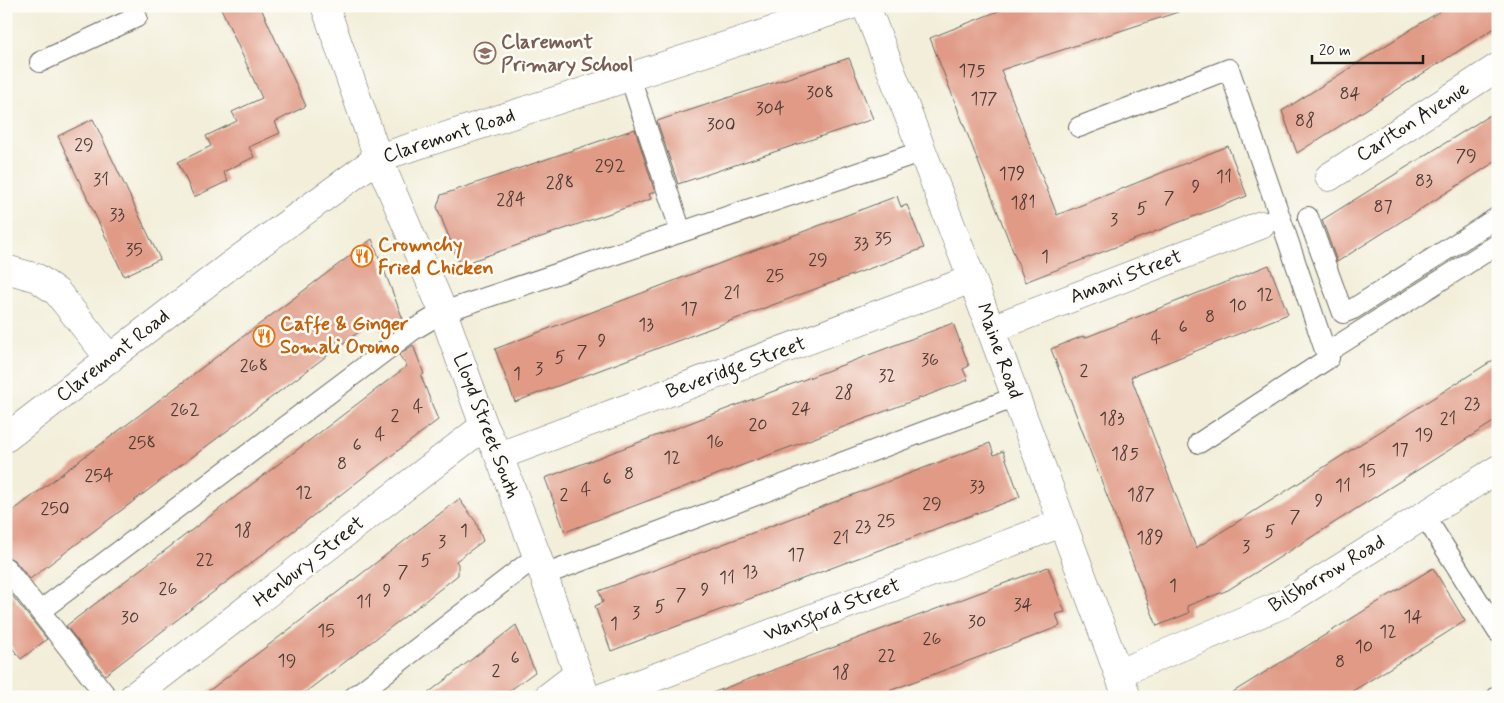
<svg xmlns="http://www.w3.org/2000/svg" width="1504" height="703" viewBox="0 0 1504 703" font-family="Mynerve,sans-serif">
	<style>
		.building { fill: #e09a85 }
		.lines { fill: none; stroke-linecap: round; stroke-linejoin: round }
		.service-casing { stroke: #67665e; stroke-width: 22 }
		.minor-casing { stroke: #67665e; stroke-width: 29 }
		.tertiary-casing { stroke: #67665e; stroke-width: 29 }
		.service { stroke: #fff; stroke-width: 20 }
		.minor { stroke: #fff; stroke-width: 28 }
		.tertiary { stroke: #fff; stroke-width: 28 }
		.labels { text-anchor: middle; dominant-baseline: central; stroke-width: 5; stroke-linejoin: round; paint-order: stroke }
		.number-label { font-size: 18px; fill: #4d3c36 }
		.education-label { font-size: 20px; font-weight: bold; fill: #785e54; stroke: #fdfcf7; text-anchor: start }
		.street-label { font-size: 20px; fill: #1c1c1c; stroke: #fdfcf7 }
		.food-label { font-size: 20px; font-weight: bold; fill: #c56008; stroke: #fdfcf7; text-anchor: start }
	</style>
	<rect width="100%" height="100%" fill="#fdfcf7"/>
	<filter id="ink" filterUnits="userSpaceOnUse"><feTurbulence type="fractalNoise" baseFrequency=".02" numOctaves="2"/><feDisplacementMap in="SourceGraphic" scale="10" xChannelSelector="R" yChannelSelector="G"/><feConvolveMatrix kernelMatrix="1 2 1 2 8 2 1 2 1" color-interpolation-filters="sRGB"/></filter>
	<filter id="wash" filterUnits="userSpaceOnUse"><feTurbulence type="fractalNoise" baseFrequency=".0096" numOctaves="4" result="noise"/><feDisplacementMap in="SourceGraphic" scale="20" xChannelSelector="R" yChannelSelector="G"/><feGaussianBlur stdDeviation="1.12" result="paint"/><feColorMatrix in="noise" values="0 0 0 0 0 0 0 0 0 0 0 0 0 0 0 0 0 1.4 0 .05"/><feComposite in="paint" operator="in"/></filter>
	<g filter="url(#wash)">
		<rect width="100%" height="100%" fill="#f2eed9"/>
		<g id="blocks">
			<path class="building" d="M220 6H260L306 106 275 122 280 133 249 147 254 157 223 172 228 181 194 197 178 162 211 146 206 136 237 121 232 112 262 98Z
				M1011 6H1177L1178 12 1001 70 1057 215 1228 146 1247 196 1025 282 930 38Z
				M1448 6H1498V26L1297 153 1282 111Z
				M849 58 873 119 678 184 657 121Z
				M1498 110V160L1337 262 1322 220Z
				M93 119 160 259 124 276 58 136Z
				M635 129 655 192 649 194 651 199 460 265 437 207 441 195Z
				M897 196 901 207 907 205 924 248 515 402 495 349Z
				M372 239 404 322 385 336 373 321 30 579 15 561 6 556V516Z
				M1269 265 1288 314 1131 377 1196 548 1498 357V419L1228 590 1187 606 1189 613 1157 626 1051 349 1083 336 1084 338Z
				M953 323 969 366 963 369 968 380 565 532 545 478Z
				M413 345 424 374 421 376 438 420 105 675 66 626 407 366 399 355Z
				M990 443 994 455 1003 451 1020 497 611 651 595 606 603 602 599 591Z
				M459 499 476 522 483 541 456 561 458 564V575L416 608 299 697H201Z
				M1048 567 1065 612 1056 614 1060 626 1027 639 873 697H712V693Z
				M1433 568 1465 621 1440 637 1343 697H1225Z
				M6 588 47 639 21 659 6 640Z
				M516 625 535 672 501 697H423Z"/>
		</g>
	</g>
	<g filter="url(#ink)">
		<use href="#blocks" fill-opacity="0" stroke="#67665e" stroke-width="1"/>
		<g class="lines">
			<g class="service-casing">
				<path id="service" d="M40 62 137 17 132 6
					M630 77 681 232
					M1079 127 1229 69 1280 217
					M1308 217 1343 313 1353 309 1498 217
					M1261 225 1280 217 1326 353 1498 244
					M1199 443 1329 358 1326 353
					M1424 515 1498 632
					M6 568 107 697
					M544 575 1016 397
					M40 611 413 330 443 312 923 151
					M354 697 537 556
					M1497 697 1498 696"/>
			</g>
			<g class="minor-casing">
				<path id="minor" d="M866 6 972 279 1127 697
					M1329 177 1498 67
					M6 269 37 278 57 292 110 359
					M991 329 1261 225
					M6 438 228 267 378 158 849 6
					M499 456 972 279
					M1119 673 1283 604 1498 469
					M133 697 484 426
					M548 697 578 674
					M603 697 1062 523"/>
			</g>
			<g class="tertiary-casing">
				<path id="tertiary" d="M325 6 378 158 442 309 484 426 499 456 537 556 586 697"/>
			</g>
			<use href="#service" class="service"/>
			<use href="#minor" class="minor"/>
			<use href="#tertiary" class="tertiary"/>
		</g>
	</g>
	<defs>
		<g id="school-ring" transform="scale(1.125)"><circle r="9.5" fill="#fdfcf7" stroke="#8d6e63" stroke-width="1.5"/><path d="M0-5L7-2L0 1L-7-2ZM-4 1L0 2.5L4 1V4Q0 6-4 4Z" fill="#8d6e63"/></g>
		<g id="restaurant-ring" transform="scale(1.125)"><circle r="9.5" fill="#fdfcf7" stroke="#e8710a" stroke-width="1.5"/><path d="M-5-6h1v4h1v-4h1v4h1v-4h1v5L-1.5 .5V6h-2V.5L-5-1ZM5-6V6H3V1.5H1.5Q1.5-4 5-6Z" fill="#e8710a"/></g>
	</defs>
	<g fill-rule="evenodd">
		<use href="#school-ring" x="485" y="53"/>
		<use href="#restaurant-ring" x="362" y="256"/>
		<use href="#restaurant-ring" x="264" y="336"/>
	</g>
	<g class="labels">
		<g class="number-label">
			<text x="972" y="71">175</text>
			<text x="820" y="93">308</text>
			<text x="1350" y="94">84</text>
			<text x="984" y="99">177</text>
			<text x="770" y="109">304</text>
			<text x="1305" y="121">88</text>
			<text x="721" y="125">300</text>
			<text x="84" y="145">29</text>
			<text x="1466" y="156">79</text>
			<text x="610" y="166">292</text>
			<text x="1012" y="174">179</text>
			<text x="1224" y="177">11</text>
			<text x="101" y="180">31</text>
			<text x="1424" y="181">83</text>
			<text x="560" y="183">288</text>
			<text x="1196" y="187">9</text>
			<text x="1169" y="198">7</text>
			<text x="511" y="200">284</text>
			<text x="1023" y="203">181</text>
			<text x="1383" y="207">87</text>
			<text x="1142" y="209">5</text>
			<text x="117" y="215">33</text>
			<text x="1114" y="220">3</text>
			<text x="883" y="239">35</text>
			<text x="861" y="244">33</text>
			<text x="134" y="250">35</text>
			<text x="1045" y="257">1</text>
			<text x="818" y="260">29</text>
			<text x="775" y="276">25</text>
			<text x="732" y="293">21</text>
			<text x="1265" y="295">12</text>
			<text x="1238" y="306">10</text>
			<text x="689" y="309">17</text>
			<text x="1210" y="317">8</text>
			<text x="646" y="325">13</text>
			<text x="1183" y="327">6</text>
			<text x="1156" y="338">4</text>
			<text x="602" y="341">9</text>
			<text x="582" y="352">7</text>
			<text x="560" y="358">5</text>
			<text x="930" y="360">36</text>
			<text x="254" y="366">268</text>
			<text x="539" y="369">3</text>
			<text x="1084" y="371">2</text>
			<text x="517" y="374">1</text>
			<text x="887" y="376">32</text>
			<text x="844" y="393">28</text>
			<text x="1472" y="404">23</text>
			<text x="418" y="407">4</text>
			<text x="801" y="409">24</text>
			<text x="185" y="410">262</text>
			<text x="395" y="416">2</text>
			<text x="1112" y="419">183</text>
			<text x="1448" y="419">21</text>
			<text x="758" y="425">20</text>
			<text x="380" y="435">4</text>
			<text x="1424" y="435">19</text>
			<text x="715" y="442">16</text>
			<text x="142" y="443">258</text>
			<text x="357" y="445">6</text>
			<text x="1400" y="450">17</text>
			<text x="1125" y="454">185</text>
			<text x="672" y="458">12</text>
			<text x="342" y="464">8</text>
			<text x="1367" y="471">15</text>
			<text x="629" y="474">8</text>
			<text x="99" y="476">254</text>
			<text x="607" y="479">6</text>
			<text x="1343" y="486">11</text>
			<text x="977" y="487">33</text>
			<text x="586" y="490">4</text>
			<text x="304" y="493">12</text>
			<text x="564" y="495">2</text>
			<text x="1141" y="495">187</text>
			<text x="1319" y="501">9</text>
			<text x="932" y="504">29</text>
			<text x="55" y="509">250</text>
			<text x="1295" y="517">7</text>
			<text x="886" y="521">25</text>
			<text x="863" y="527">23</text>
			<text x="243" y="531">18</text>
			<text x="464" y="531">1</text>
			<text x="1270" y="532">5</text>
			<text x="841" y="538">21</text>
			<text x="1150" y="538">189</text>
			<text x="442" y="542">3</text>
			<text x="1246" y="547">3</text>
			<text x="796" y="555">17</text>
			<text x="205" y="560">22</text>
			<text x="426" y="561">5</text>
			<text x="403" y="572">7</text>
			<text x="750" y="572">13</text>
			<text x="727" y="578">11</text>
			<text x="1173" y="586">1</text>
			<text x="168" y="589">26</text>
			<text x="705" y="590">9</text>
			<text x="387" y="591">9</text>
			<text x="681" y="595">7</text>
			<text x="364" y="602">11</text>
			<text x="1023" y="605">34</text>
			<text x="660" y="607">5</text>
			<text x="636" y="613">3</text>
			<text x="1413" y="617">14</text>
			<text x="130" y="618">30</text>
			<text x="977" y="622">30</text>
			<text x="614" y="624">1</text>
			<text x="326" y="631">15</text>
			<text x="1388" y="632">12</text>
			<text x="932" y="639">26</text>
			<text x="1364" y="647">10</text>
			<text x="887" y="656">22</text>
			<text x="515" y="658">6</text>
			<text x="287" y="661">19</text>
			<text x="1340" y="662">8</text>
			<text x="496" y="671">2</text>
			<text x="841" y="673">18</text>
		</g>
		<g class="education-label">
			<text x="501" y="42">Claremont<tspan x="501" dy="23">Primary School</tspan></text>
		</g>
		<g class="street-label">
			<text transform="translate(1413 122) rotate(-33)">Carlton Avenue</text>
			<text transform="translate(449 136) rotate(-18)">Claremont Road</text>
			<text transform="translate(1126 277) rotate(-21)">Amani Street</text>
			<text transform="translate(999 351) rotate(70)">Maine Road</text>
			<text transform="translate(113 356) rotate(-38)">Claremont Road</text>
			<text transform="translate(736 368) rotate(-20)">Beveridge Street</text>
			<text transform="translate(486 426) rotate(69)">Lloyd Street South</text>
			<text transform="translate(309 562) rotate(-38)">Henbury Street</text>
			<text transform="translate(1327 574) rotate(-31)">Bilsborrow Road</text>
			<text transform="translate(832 610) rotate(-21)">Wansford Street</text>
		</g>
		<g class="food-label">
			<text x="378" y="245">Crownchy<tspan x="378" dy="23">Fried Chicken</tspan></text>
			<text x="280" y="324">Caffe &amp; Ginger<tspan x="280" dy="23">Somali Oromo</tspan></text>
		</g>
	</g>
	<rect width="1504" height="703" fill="none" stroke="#fdfcf7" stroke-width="25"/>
	<path d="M1312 55v8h111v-8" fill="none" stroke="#1c1c1c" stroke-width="2.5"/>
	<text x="1319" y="55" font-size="15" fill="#1c1c1c" stroke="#fdfcf7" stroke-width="4" paint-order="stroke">20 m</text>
</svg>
